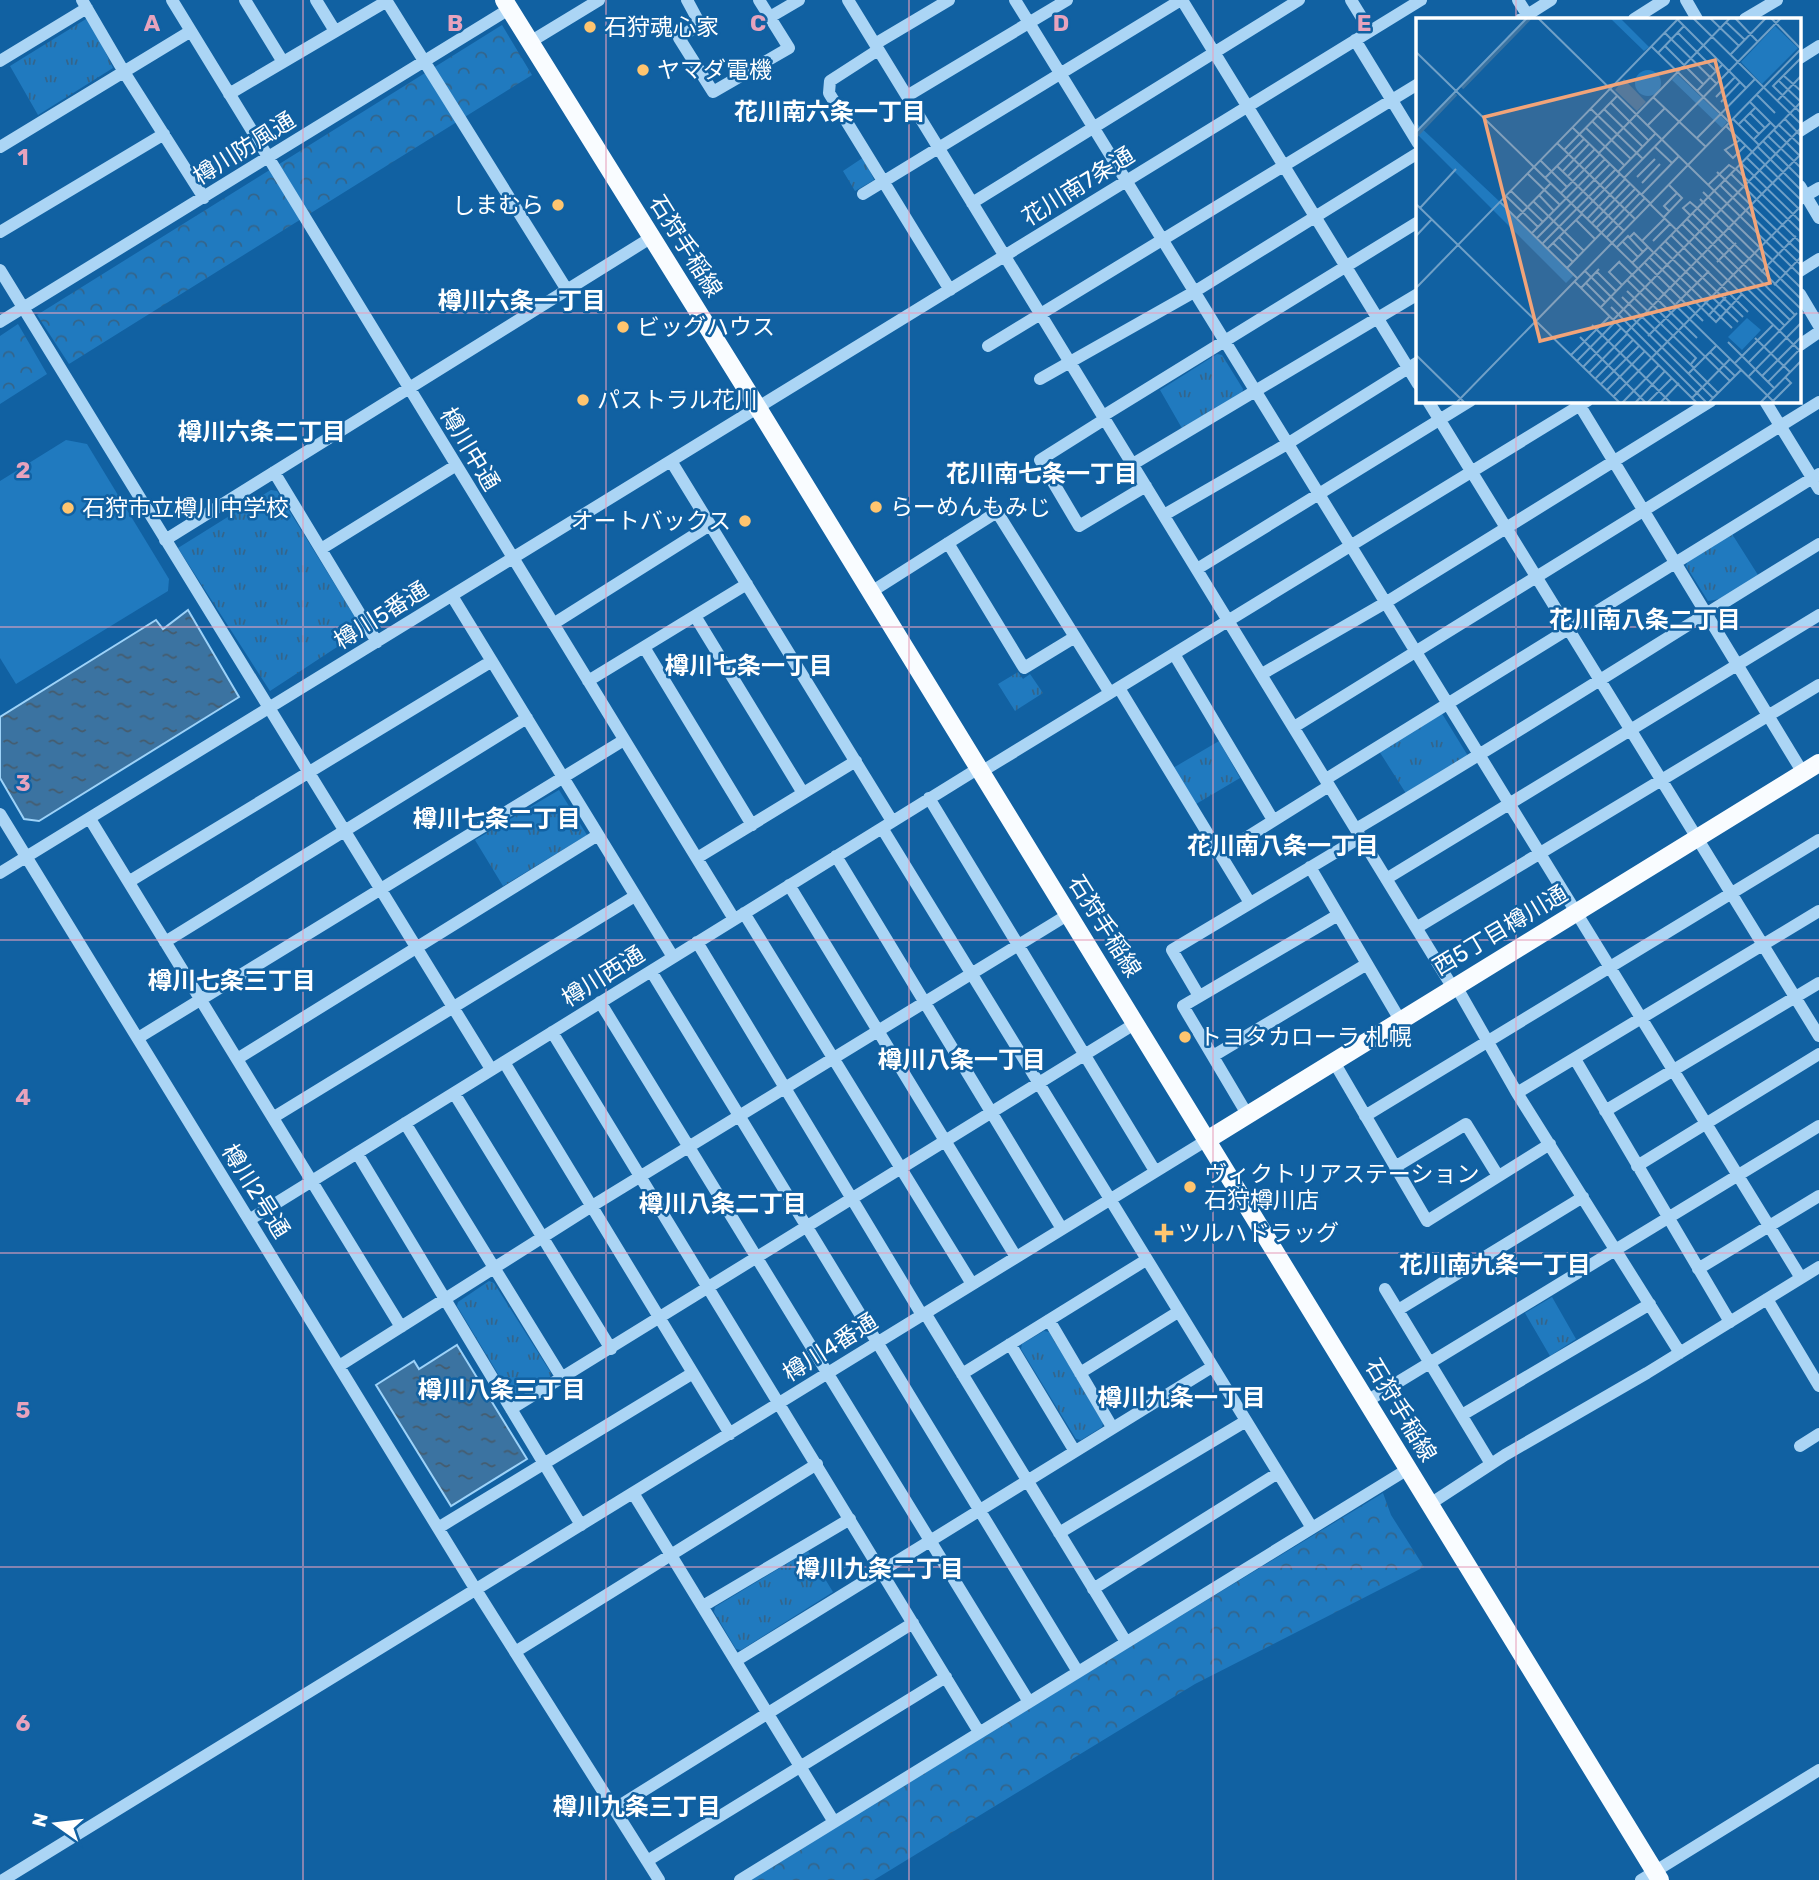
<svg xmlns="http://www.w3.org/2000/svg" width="1819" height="1880" viewBox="0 0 1819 1880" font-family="Rubik,'Noto Sans JP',sans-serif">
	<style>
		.grass { fill: url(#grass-tufts) }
		.forest { fill: url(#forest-crowns) }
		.garden { fill: #207abf }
		.water { fill: url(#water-ripples); stroke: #9dd2f8; stroke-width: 2 }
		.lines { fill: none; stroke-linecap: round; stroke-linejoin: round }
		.minor { stroke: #abd5f5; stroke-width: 12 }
		.major { stroke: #f9fcff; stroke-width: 18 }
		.grid { fill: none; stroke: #e7a3bd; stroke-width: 2; stroke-opacity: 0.55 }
		.poi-dot { fill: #ffc56f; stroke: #1161a2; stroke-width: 2.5 }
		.labels { text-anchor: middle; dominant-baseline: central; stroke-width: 5; stroke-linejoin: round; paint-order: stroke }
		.poi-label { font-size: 23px; fill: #fff; stroke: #1161a2; text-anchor: start }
		.street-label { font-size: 23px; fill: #fff; stroke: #1161a2 }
		.neighbourhood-label { font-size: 24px; font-weight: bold; fill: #fff; stroke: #1161a2 }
		.inset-river { fill: none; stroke: #3b73a1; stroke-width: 3.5 }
		.inset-road { fill: none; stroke: #70a0c7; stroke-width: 2 }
		.view { fill: #f2a479; fill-opacity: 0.15; stroke: #f2a479; stroke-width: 3.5 }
		.inset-edge { fill: none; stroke: #fff; stroke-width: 3.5 }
		.grid-label { font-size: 23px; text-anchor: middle; font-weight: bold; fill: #e7a3bd; stroke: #1161a2; stroke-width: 5; stroke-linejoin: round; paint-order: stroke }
	</style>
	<defs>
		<pattern id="grass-tufts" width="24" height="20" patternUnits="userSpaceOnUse" patternTransform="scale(1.75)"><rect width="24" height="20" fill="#207abf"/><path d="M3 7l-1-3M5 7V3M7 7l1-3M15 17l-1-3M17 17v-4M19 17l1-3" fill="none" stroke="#34658b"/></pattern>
		<pattern id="forest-crowns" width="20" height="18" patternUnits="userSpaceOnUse" patternTransform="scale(1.75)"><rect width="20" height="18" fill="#207abf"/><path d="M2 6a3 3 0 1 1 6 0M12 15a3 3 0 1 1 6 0" fill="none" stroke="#34658b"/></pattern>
		<pattern id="water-ripples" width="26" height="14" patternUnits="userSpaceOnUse" patternTransform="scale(1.75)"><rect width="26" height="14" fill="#3b73a1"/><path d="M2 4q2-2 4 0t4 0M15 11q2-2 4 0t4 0" fill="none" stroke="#455c6e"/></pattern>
	</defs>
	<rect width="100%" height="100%" fill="#1161a2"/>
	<path class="grass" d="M86 19 90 20 113 68 38 115 10 66Z
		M864 157 874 180 855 191 843 171Z
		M1217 354 1222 355 1243 389 1242 393 1183 430 1160 390Z
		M271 490 277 491 363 630 270 691 178 548Z
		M1732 534 1758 575 1732 597 1708 601 1686 566 1688 560Z
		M1018 672 1023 679 1030 674 1043 693 1015 711 998 684Z
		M1441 712 1468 756 1407 795 1379 751Z
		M1219 741 1240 778 1196 804 1173 768Z
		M559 790 587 835 503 886 475 840Z
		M489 1281 494 1283 551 1373 550 1377 517 1398 512 1397 457 1306 458 1302Z
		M1552 1297 1576 1339 1550 1356 1525 1313Z
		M1044 1331 1049 1332 1103 1423 1102 1427 1081 1440 1076 1439 1021 1349 1022 1344Z
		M808 1551 833 1592 741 1650 736 1649 714 1612 715 1607Z"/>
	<path class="forest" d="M502 25 532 75 69 364 37 315Z
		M18 324 47 374 0 404V336Z
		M1383 1493 1391 1515 1424 1567 1195 1684 874 1880H747Z"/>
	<path class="garden" d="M66 440 87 444 169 579 168 591 16 684 0 658V481Z"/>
	<path class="water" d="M188 610 239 697 39 821 24 819 0 778V717L156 620 163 629Z
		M457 1345 527 1459 451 1506 376 1385 414 1361 419 1369Z"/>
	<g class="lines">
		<path class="minor" d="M82 0 124 72 204 198
			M172 0 734 919
			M245 0 283 62
			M316 0 335 31
			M386 0 567 290
			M687 0 700 24 679 38 713 92 789 48 759 0
			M848 0 1453 988
			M1015 0 1801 1278
			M1182 0 1418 384
			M1351 0 1370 31
			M1518 0 1530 19
			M1686 0 1697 19
			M770 17 799 0
			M1521 19 1551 0
			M1634 19 1664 0
			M1745 19 1777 0
			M1355 40 1418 143
			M530 42 599 0
			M875 44 949 0
			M878 50 830 81 829 93 950 290
			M1800 58 1819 46
			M0 61 87 8
			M229 94 387 1
			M907 96 1067 0
			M1800 131 1819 119
			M0 147 191 31
			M1800 186 1819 218
			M863 194 1181 0
			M1800 199 1819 188
			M972 203 1299 0
			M0 232 164 134
			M0 270 491 1069
			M1800 271 1819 259
			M1800 294 1819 326
			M0 322 509 9
			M1800 345 1819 332
			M988 346 1418 84
			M1040 379 1194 292 1418 153
			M1428 401 1819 1036
			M1577 401 1803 773
			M1765 401 1819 489
			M1103 416 1418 222
			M1105 419 1040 460 1079 526 1146 486
			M671 461 892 821
			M1133 464 1418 294
			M274 472 377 642
			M1164 515 1287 444 1418 362
			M165 540 652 237
			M948 543 1024 668 1075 637
			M321 549 455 466
			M1197 569 1470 401
			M871 592 997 512 1110 693
			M452 596 673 957
			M695 616 803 793
			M553 624 710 525
			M644 647 752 825
			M1174 654 1273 820
			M1262 674 1385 603 1711 401
			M588 681 747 584
			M1119 688 1250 903
			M1294 727 1819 402
			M981 772 1587 401
			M1326 779 1819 474
			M929 798 1155 1171
			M0 814 476 1590 659 1880
			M90 819 401 1327
			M882 828 1312 1528
			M1356 829C1512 737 1664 639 1819 544
			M1220 854 1329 786
			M836 856 1062 1229
			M697 858 856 761
			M1310 867 1400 1020
			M0 873 1421 0
			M1386 879 1819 615
			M130 881 492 661
			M789 885 1016 1257
			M744 913 972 1284
			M1416 928 1819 685
			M165 942 527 718
			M697 942 922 1315
			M651 971 1078 1672
			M1456 986 1517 1093 1819 911
			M1199 996 1172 950 1361 837
			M600 1002 1029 1702
			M552 1032 979 1732
			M138 1038 624 740
			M1213 1056 1367 964
			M237 1059 598 835
			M1575 1059 1730 1322
			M504 1062 730 1434
			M1334 1062 1427 1221 1550 1144
			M454 1093 611 1349
			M1517 1093 1680 1353
			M1605 1111 1819 983
			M1247 1114 1183 1006 1338 915
			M1365 1116 1819 840
			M274 1117 635 896
			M405 1123 562 1378
			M357 1153 581 1525
			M1637 1166 1819 1054
			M1395 1167 1466 1124 1498 1176
			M249 1220 979 768
			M1698 1269 1819 1196
			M1385 1289 1491 1464
			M1767 1299 1819 1386
			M1398 1310 1583 1197
			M925 1313 1126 1642
			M1049 1320 1112 1427
			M1010 1344 1074 1450
			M339 1366 592 1206 1069 914
			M1080 1373 1178 1312
			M962 1374 1146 1260
			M1367 1401 1819 1126
			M511 1409 1136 1023
			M1462 1415 1650 1304
			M1800 1446 1819 1434
			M633 1493 834 1822
			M1430 1504 1505 1455 1647 1373 1819 1267
			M438 1528 693 1373
			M1059 1533 1246 1421
			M1093 1589 1278 1473
			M703 1606 850 1519
			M515 1652 817 1464
			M737 1660 1212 1367
			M614 1809 913 1623
			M647 1861 946 1677
			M3 1880 1207 1140
			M740 1880 1408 1469
			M1641 1880 1819 1770"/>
		<path class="major" d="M504 0 758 408 1660 1880
			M1207 1140 1819 763"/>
	</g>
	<path class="grid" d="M303 0V1880M606 0V1880M909 0V1880M1213 0V1880M1516 0V19M0 313H1418M1800 313H1819M1516 401V1880M0 627H1819M0 940H1819M0 1253H1819M0 1567H1819"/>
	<g class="poi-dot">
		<circle cx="590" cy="27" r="7"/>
		<circle cx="643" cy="70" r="7"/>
		<circle cx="558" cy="205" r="7"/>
		<circle cx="623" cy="327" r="7"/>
		<circle cx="583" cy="400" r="7"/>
		<circle cx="876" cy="507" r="7"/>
		<circle cx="68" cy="508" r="7"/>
		<circle cx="745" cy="521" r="7"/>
		<circle cx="1185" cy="1037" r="7"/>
		<circle cx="1190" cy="1187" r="7"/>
		<path d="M1160.5 1222.5h7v7h7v7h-7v7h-7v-7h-7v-7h7z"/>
	</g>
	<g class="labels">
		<g class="poi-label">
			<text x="604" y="27">石狩魂心家</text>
			<text x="657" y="70">ヤマダ電機</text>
			<text x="544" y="205" text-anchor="end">しまむら</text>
			<text x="637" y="327">ビッグハウス</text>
			<text x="597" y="400">パストラル花川</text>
			<text x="890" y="507">らーめんもみじ</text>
			<text x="82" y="508">石狩市立樽川中学校</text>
			<text x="731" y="521" text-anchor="end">オートバックス</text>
			<text x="1199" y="1037">トヨタカローラ 札幌</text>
			<text x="1204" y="1174">ヴィクトリアステーション<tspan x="1204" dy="26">石狩樽川店</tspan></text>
			<text x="1178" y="1233">ツルハドラッグ</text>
		</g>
		<g class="street-label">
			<text transform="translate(244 148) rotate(-32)">樽川防風通</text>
			<text transform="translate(1078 186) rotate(-32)">花川南7条通</text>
			<text transform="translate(686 246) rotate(58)">石狩手稲線</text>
			<text transform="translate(470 449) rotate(59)">樽川中通</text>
			<text transform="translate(381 615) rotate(-32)">樽川5番通</text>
			<text transform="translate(1105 926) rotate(58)">石狩手稲線</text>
			<text transform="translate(1500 930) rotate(-31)">西5丁目樽川通</text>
			<text transform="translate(603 976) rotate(-32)">樽川西通</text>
			<text transform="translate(256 1191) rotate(58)">樽川2号通</text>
			<text transform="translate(830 1347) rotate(-32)">樽川4番通</text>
			<text transform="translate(1401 1410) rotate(59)">石狩手稲線</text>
		</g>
		<g class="neighbourhood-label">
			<text x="830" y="112">花川南六条一丁目</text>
			<text x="522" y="301">樽川六条一丁目</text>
			<text x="262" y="432">樽川六条二丁目</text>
			<text x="1042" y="474">花川南七条一丁目</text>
			<text x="1645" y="620">花川南八条二丁目</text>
			<text x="749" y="666">樽川七条一丁目</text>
			<text x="497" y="819">樽川七条二丁目</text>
			<text x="1283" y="846">花川南八条一丁目</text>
			<text x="232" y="981">樽川七条三丁目</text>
			<text x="962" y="1060">樽川八条一丁目</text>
			<text x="723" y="1204">樽川八条二丁目</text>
			<text x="1495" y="1265">花川南九条一丁目</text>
			<text x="502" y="1390">樽川八条三丁目</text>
			<text x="1182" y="1398">樽川九条一丁目</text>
			<text x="880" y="1569">樽川九条二丁目</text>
			<text x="637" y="1807">樽川九条三丁目</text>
		</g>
	</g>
	<g transform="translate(1416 18)">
		<rect width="385" height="385" fill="#1161a2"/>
		<path d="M359 8 382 30 346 66 325 44ZM331 300 345 312 326 332 312 319Z" fill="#207abf"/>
		<path d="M194 0H204L233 29 228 33ZM261 56 311 104 306 110 256 62ZM0 105 83 183 158 257 150 265 0 115Z" fill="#207abf"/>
		<path d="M219 65a13 13 0 1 1 26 0a13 13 0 1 1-26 0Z" fill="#207abf"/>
		<path d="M208 61 230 84 221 93 199 72Z" fill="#3b73a1"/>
		<path class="inset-river" d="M46 70 114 0M0 118 40 76"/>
		<path class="inset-road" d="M122 0 385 258M277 0 385 106M294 0 323 28M319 0 342 24M355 0 385 31M262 2 330 70M310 4 329 22M249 15 301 66M262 15 300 53M249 28 287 66M236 29 313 104M0 34 196 225M242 35 268 8M314 37 350 0M385 40 357 68 385 95M368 58 385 73M363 63 385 84M281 73 307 46M341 77 359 95M237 79 290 129M300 79 319 59M361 83 385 58M305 84 324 64M334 84 360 110M195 85 233 123M175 91 227 141M188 91 227 129M334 95 349 110M317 101 343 127M328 101 343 116M369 101 385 118M176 103 215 141M322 107 340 89M363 107 385 128M231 108 249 90M310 108 385 182M157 110 234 185M170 110 208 147M358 112 385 139M0 114 111 0M352 118 385 150M281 120 339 61M324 122 309 132 317 140 329 128M337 122 355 104M347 123 385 161M141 125 219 201M239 129 256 145M342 129 385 172M148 132 201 78M183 135 314 0M331 140 385 193M125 143 151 169M325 145 385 204M141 148 208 213M320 151 385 214M147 153 173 126M202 154 239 116M301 154 385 236M112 156 144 187M315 156 385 225M152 158 179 131M221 159 239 141M129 160 168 121M208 160 365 0M226 165 244 146M292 167 313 147 319 151M304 167 385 247M95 173 127 204M287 174 385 270M145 175 184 136M123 177 138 193M225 177 263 138M90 178 122 209M284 181 385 281M117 183 168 233M84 184 161 260M0 186 204 385M234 186 385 334M4 190 40 151M281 190 385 291M253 193 248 188 261 175M165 195 204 156M276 195 379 297M274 197 267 190 274 184 281 190M248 199 266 180 253 167M101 200 135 165M171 201 209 161M271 201 374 302M160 202 179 221M176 205 214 166M266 206 369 308M180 210 219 171M116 215 189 141M255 217 332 294M0 218 16 201M143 219 162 238M121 220 194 146M190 220 229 180M213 220 218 215 237 234M206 223 222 239M226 223 249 200M237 223 254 206M249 223 327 299M127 225 200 151M137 225 157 244M196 225 359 385M201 229 212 218 227 234M244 229 322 304M132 230 166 196M238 234 316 310M233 239 300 304 326 276M204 243 193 254 206 267M203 244 281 320M228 244 287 303M301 244 320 225M216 245 232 229M151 250 224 175M223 250 385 84M222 251 211 262 314 363M169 253 297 380M181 254 200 273M345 254 380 218M159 264 281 385M170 265 189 284M358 267 385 239M0 270 263 0M165 270 183 251M211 273 280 340 275 346M206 279 278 350M260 286 293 253M195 289 291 385M184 290 211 262M292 298 310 279M197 302 385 110M176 307 255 385M210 315 385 136M232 318 261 289M164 319 230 385M339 320 374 354M312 324 358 370M294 334 319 358M0 337 49 385M155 337 193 299M161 343 199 304M319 345 357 307M332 345 381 295M167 349 205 310M277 350 302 375M173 355 211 316M272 356 300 328M333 358 385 305M346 358 385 319M179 361 217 322M352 364 385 330M185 366 224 327M191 372 229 333M197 379 385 188M276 380 314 341M357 383 375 365 369 359M40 385 385 31M206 385 243 347M219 385 249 353M231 385 256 360M244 385 263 365M292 385 325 352M344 385 385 343"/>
		<path class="view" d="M299 42 354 265 124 323 68 99Z"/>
		<rect width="385" height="385" class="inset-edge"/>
	</g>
	<g class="grid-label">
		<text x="152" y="31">A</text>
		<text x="455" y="31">B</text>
		<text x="758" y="31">C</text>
		<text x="1061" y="31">D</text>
		<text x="1364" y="31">E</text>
		<text x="23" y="165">1</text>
		<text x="23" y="478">2</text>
		<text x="23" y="791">3</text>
		<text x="23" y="1105">4</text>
		<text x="23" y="1418">5</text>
		<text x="23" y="1731">6</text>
	</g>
	<g transform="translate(56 1824) rotate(284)" stroke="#1161a2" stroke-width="5" paint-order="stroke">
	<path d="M0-5L12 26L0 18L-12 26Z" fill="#ffffff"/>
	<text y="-10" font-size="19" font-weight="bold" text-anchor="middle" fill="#ffffff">N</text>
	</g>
</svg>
